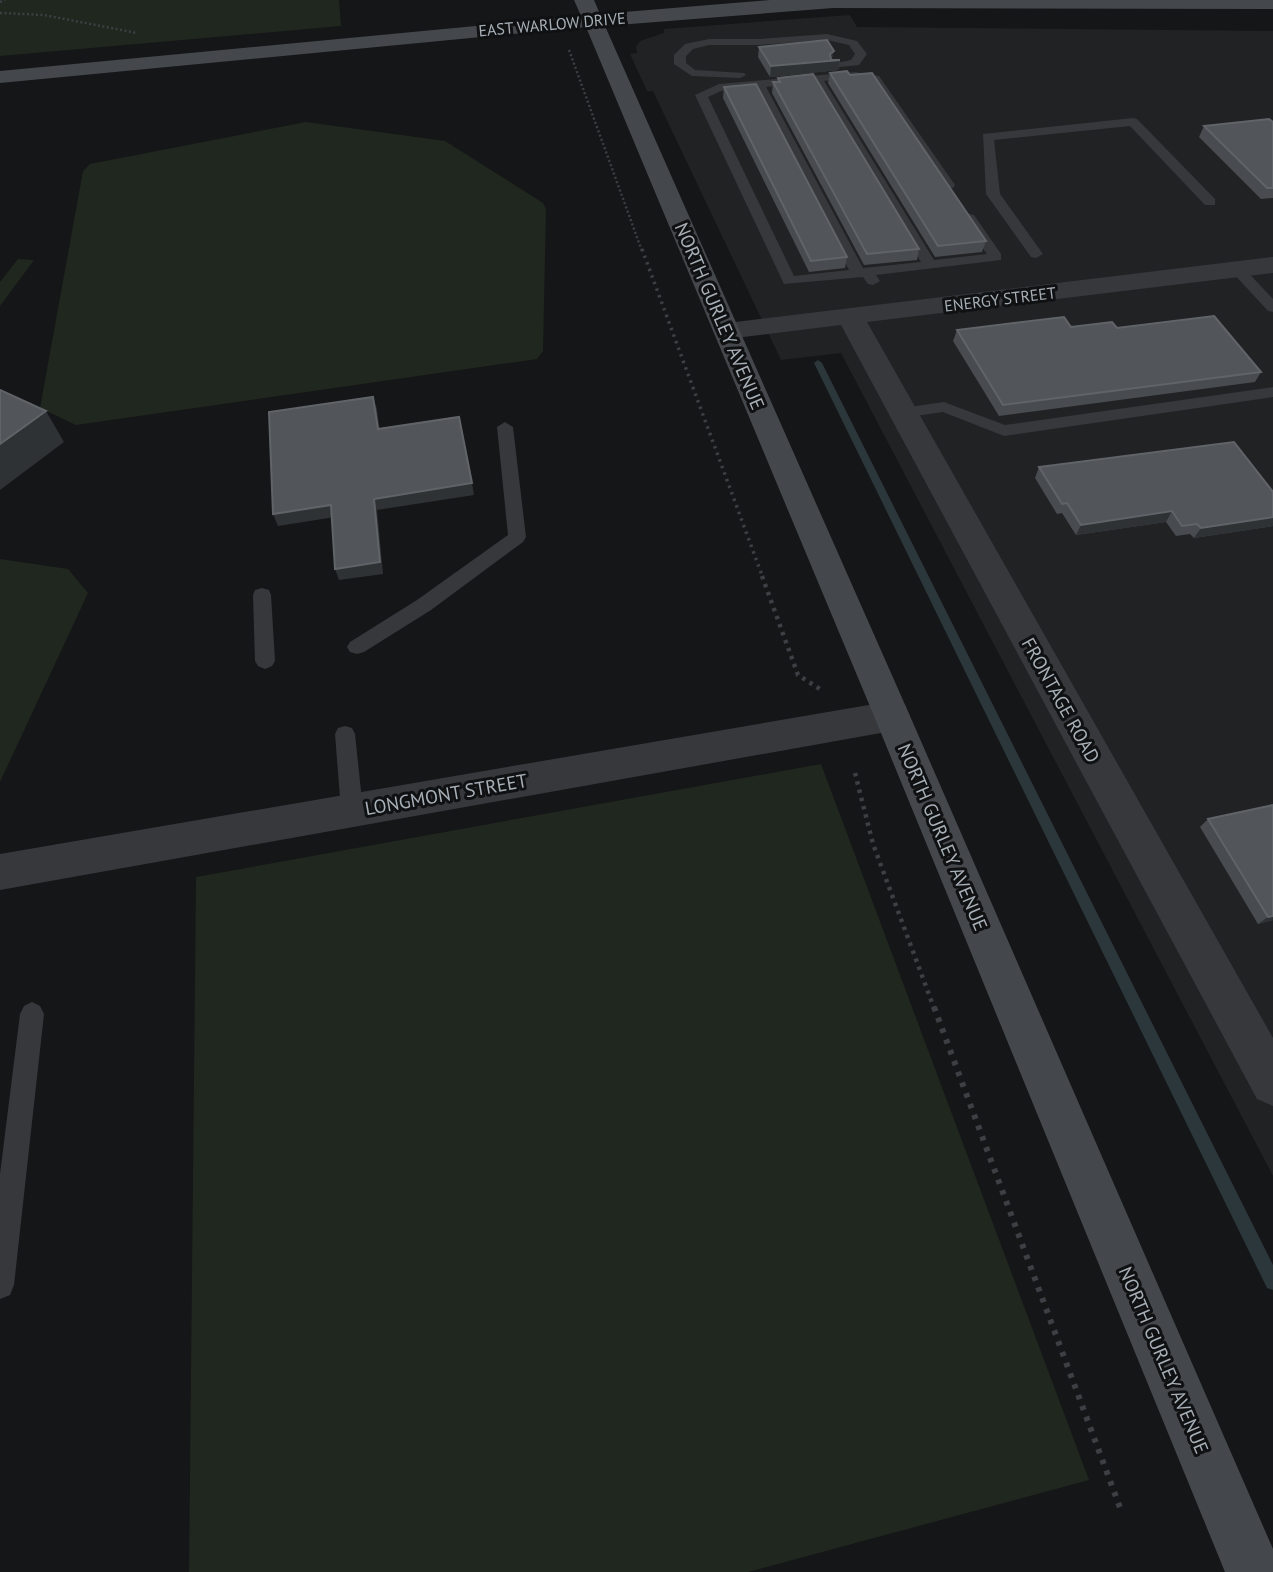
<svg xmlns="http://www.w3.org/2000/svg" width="1273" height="1572" viewBox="0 0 1273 1572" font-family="'PT Sans',sans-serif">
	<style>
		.built { fill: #212224 }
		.green { fill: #20271f }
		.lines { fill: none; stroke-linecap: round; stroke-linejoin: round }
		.stream { fill: #2b373b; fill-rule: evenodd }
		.path-far3 { stroke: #3c3f43; stroke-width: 2.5; stroke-dasharray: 2 2.5; stroke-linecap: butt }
		.path-far2 { stroke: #3c3f43; stroke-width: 3.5; stroke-dasharray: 2.5 4.5; stroke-linecap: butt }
		.path-far1 { stroke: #3c3f43; stroke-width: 4.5; stroke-dasharray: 3.5 5; stroke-linecap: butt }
		.path { stroke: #3c3f43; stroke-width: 6; stroke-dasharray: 4.5 7; stroke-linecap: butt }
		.lane { fill: #36383c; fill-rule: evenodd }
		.street { fill: #36383c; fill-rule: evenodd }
		.secondary { fill: #44484c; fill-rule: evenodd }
		.wall { fill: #484b4f }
		.shaded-wall { fill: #2f3234 }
		.building { fill: #52565a; stroke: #606469; stroke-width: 2 }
		.labels { text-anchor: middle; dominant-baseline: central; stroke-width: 6; stroke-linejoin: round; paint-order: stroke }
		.far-street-label { font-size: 16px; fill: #a7afb7; stroke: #101112 }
		.street-label { font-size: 19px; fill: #a7afb7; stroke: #101112 }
	</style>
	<rect width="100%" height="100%" fill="#151617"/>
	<path class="built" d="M850 15 857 27 1273 31V1176L841 353 781 360 653 91H647L630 54 637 53 636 47 640 41 664 33V29Z"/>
	<path class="green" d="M0 0H339L341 26 0 56Z
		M306 122 445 141 543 203 546 209 543 351 537 359 76 425 40 408 83 171 90 164Z
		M18 259 34 260 0 306V282Z
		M0 559 68 569 88 593 0 782Z
		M821 764 1089 1480 748 1572H189L196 877Z"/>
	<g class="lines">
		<path class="stream" d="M818 360 822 363 1273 1265V1290L1267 1288 814 363Z"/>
		<path class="path-far3" d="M0 2 5 0
			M0 13 44 15 137 33
			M569 50 642 251"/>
		<path class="path-far2" d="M642 249 763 578"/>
		<path class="path-far1" d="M762 576 798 675 823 691
			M855 773 873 844 934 1008"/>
		<path class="path" d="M934 1007 1122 1513"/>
		<path class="lane" d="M827 34 857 41 867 54 859 65 831 68V64L851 60 855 54 849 45 827 40 760 45H709L693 49 686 56V63L695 70 744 73 746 75 740 78 692 76 674 64V55L685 44 709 39H760Z
			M855 72 879 76 955 185 953 188H943L871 81 855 78 824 81 934 260 987 254 962 218 969 214 974 215 1001 254V260L876 275 880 281 873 285 868 284 863 277 784 284 695 95 719 84ZM813 82 921 262 863 268 766 87ZM755 88 849 270 794 276 708 97 721 91Z
			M1133 118 1137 119 1215 199V205H1205L1130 126 994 140 1000 194 1043 254 1036 258 1031 257 986 194 983 134Z
			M1238 266 1243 267 1273 299V312L1268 311 1233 273 1231 270Z
			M1273 387V397L1004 436 943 412 902 418 894 413 902 408 944 402 1005 425Z
			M505 422 513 427 526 537 523 542 431 610 364 652 357 654 350 652 347 647 350 642 417 600 508 535 497 427Z
			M262 588 269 590 271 595 275 661 272 666 265 669 258 666 255 661 253 595 255 590Z
			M345 726 352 728 355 734 363 810 360 817 352 819 344 817 341 810 335 734 338 728Z
			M32 1002 40 1006 44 1014 14 1285 10 1295 0 1299V1174L20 1014 24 1006Z"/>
		<path class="street" d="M1273 257V273L867 322 1273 1038V1106L1257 1099 841 325 727 339 717 337 713 331 717 325 727 323Z
			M892 701 905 705 910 716 905 727 892 731 0 890V854Z"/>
		<path class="secondary" d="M574 0H594L600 14 770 0H1273V9L833 8 605 26 910 716 1273 1549V1572H1225L874 716 586 27 0 83V71L581 16Z"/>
	</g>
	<path class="wall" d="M759 47 832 60H840L838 70 770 77 758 57Z
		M830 73 986 241 982 252 935 257 828 83Z
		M778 78 919 249 917 260 864 265 772 93 773 82H777Z
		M724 87 847 257 845 268 809 272 723 98Z
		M1273 122V198L1261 199 1199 137 1204 126Z
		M1071 327 1117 328 1261 372 1255 382 999 416 953 341 957 330Z
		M1039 467 1273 492V526L1194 538 1190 534 1176 536 1166 522 1076 535 1062 513 1057 514 1035 478Z
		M1273 805V920L1258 924 1200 827 1208 819Z"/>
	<path class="shaded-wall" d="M834 51 832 60H840L838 70 770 77 771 66 830 54Z
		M373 397 377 409 381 441 378 429Z
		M46 411 64 442 0 490V444Z
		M472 483 474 495 377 510 383 574 339 580 335 569 374 499Z
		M331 505 335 517 278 526 273 514Z
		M1172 511 1166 522 1076 535 1081 525Z
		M1273 517V526L1194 538 1201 528Z
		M1273 916V920L1258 924 1268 917Z"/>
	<path class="building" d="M827 40 834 51 830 54 831 60H840L771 66 759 47Z
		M847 71 850 75 872 73 986 241 938 246 830 73Z
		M813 74 919 249 867 254 773 82H780L778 78Z
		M756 84 847 257 811 261 724 87Z
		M1269 119 1273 122V188H1267L1204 126Z
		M1214 316 1261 372 1003 405 957 330 1064 317 1071 327 1112 322 1117 328Z
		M0 390 46 411 0 444Z
		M373 397 378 429 459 417 472 483 374 499 380 562 335 569 331 505 273 514 269 412Z
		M1234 442 1273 492V517L1201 528 1197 524 1182 526 1172 511 1081 525 1067 503 1062 504 1039 467Z
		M1273 805V916L1268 917 1208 819Z"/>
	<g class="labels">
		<g class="far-street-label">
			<text transform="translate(552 24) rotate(-5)">EAST WARLOW DRIVE</text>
			<text transform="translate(1000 299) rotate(-7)">ENERGY STREET</text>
		</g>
		<g class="street-label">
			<text transform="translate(720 316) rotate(67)">NORTH GURLEY AVENUE</text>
			<text transform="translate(1061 700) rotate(61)">FRONTAGE ROAD</text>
			<text transform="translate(446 794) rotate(-10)">LONGMONT STREET</text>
			<text transform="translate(943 837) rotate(67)">NORTH GURLEY AVENUE</text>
			<text transform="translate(1164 1360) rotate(67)">NORTH GURLEY AVENUE</text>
		</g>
	</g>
</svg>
